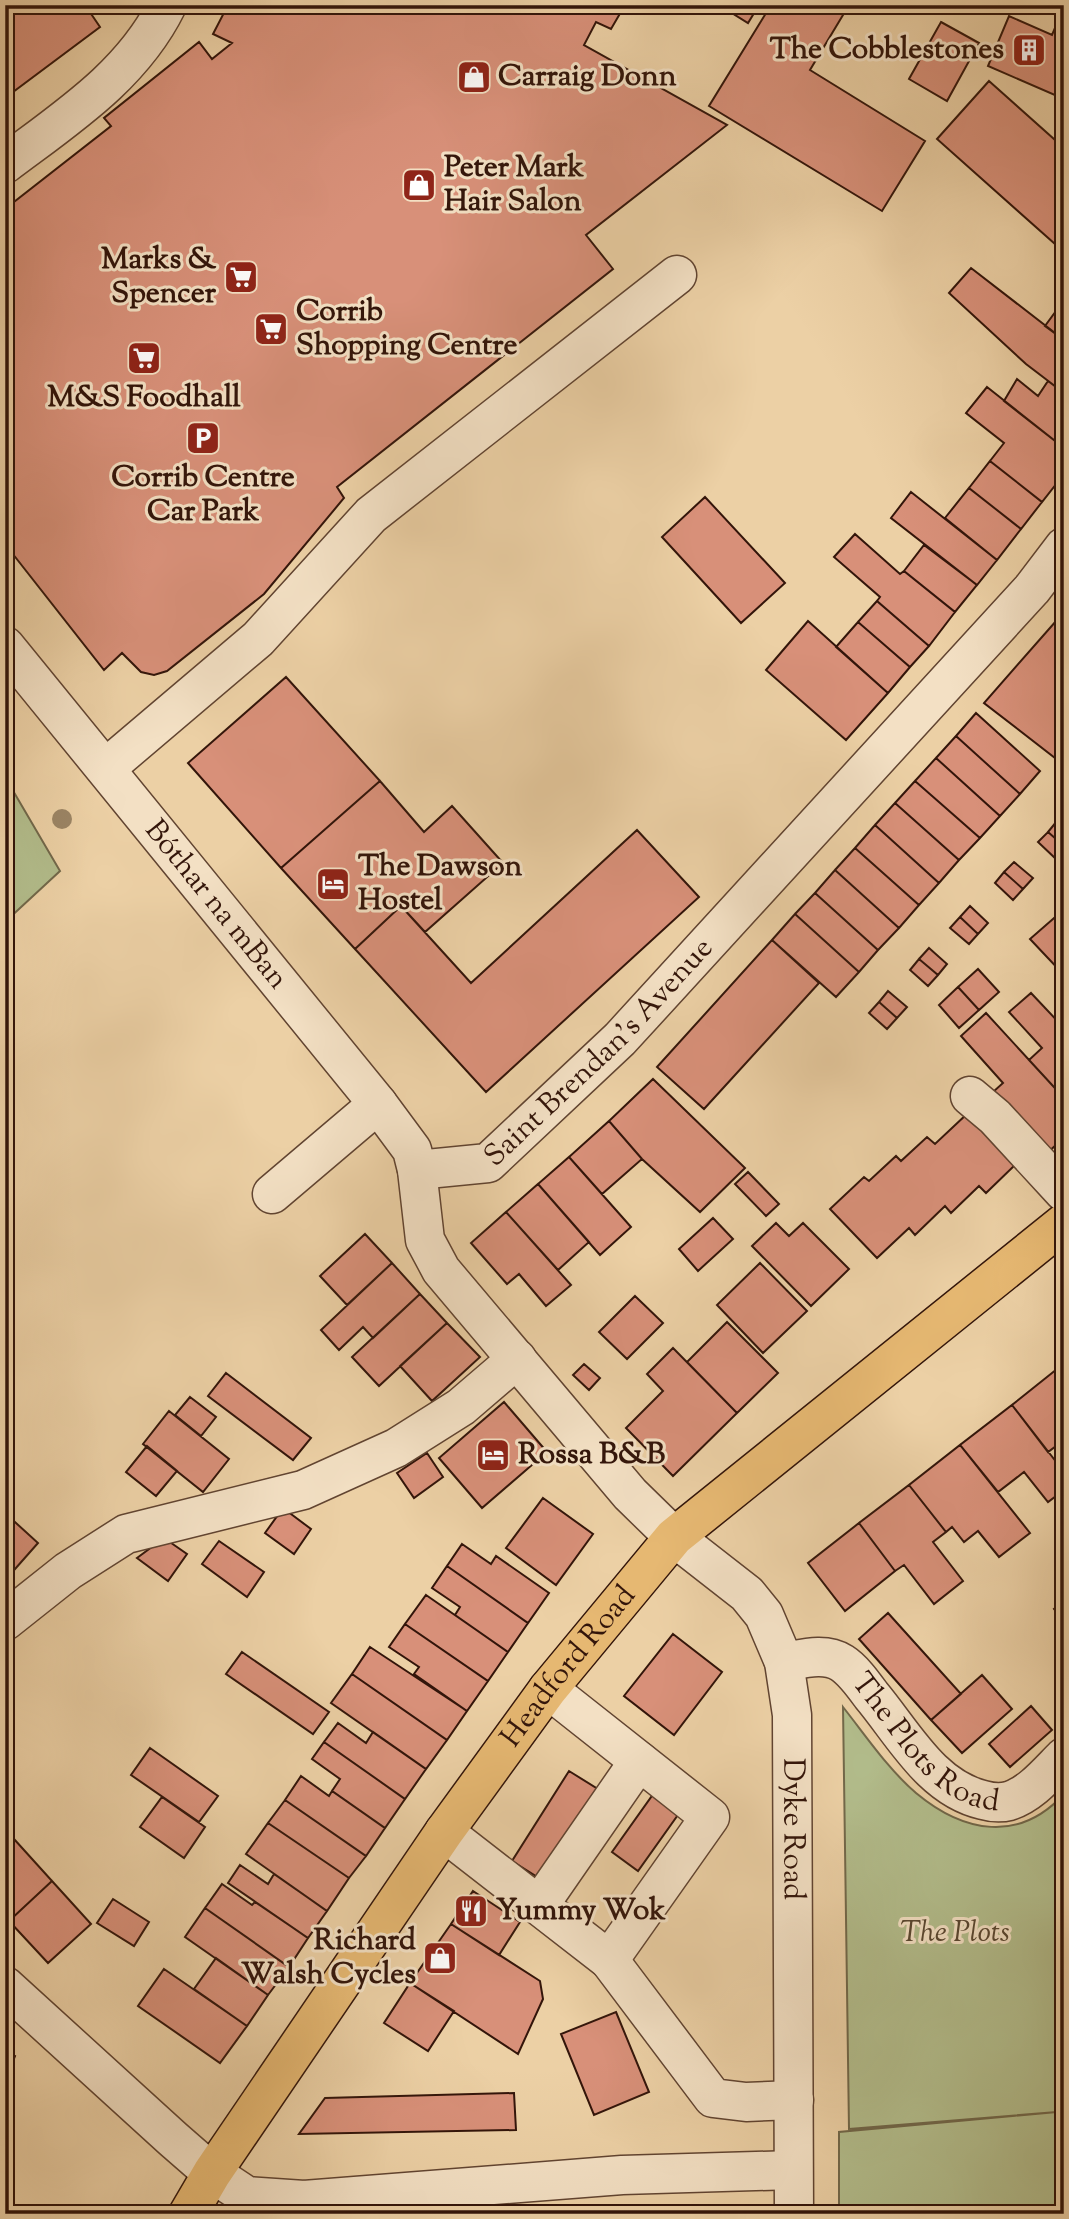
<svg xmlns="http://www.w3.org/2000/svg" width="1069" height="2219" viewBox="0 0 1069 2219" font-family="'Sorts Mill Goudy',serif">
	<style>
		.green { fill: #b2bc8b; stroke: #72684a; stroke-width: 2 }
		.building { fill: #d89079; stroke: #33150a; stroke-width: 2 }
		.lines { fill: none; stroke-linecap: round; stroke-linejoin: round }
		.minor-casing { stroke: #614431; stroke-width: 41 }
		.major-casing { stroke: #33150a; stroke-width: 41 }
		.minor { stroke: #f3e0c4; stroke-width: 38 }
		.major { stroke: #e6b872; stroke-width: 38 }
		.tree { fill: #9b8565 }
		.labels { text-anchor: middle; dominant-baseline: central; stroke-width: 6; stroke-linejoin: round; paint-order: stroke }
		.poi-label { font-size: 30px; font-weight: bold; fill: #33150a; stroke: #f3e0c4; text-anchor: start }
		.street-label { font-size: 30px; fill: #33150a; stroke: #f3e0c4 }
		.park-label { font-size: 30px; font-style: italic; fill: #594731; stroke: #f3e0c4 }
	</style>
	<rect width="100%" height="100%" fill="#ecd0a5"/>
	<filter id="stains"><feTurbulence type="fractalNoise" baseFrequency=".00286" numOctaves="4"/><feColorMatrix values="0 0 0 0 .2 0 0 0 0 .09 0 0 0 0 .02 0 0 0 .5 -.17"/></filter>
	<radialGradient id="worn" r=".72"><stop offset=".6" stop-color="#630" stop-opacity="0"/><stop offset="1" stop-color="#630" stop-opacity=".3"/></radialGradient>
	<path class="green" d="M5 777 60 871 5 922Z
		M843 1707C866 1736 888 1769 916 1793 964 1833 1019 1843 1064 1794V2214H839V2132L1057 2112 849 2129Z"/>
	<path class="building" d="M5 5H85L100 27 5 98Z
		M228 5H625L611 29 596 22 584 45 727 125 586 235 613 269 337 487 344 498 264 594 167 671 154 675 141 672 122 653 104 670 5 544V209L111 126 104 118 199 42 212 59 232 43 213 34Z
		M719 5H759L748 23Z
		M771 5H849L810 70 925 141 882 211 709 106Z
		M1064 7V99L988 66 1009 16 1052 35Z
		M941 22 979 43 947 101 909 79Z
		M989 81 1064 148V252L937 139Z
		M971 268 1064 340V393L1026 364 949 293Z
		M1064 300V340L1045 326Z
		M1017 379 1038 396 1048 381 1064 393V448L1004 401Z
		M987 387 1064 448V474L1042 502 990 461 1004 443 966 413Z
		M990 461 1042 502 1021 529 969 488Z
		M969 488 1021 529 997 560 945 518Z
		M911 492 997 560 977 585 891 518Z
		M705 497 785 583 741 623 662 537Z
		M855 534 900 574 904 571 955 612 929 646 877 601 880 597 834 557Z
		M924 545 977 585 955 612 904 571Z
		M877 601 929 646 910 667 858 622Z
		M1064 612V765L984 703Z
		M808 621 888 693 846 740 766 670Z
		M858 622 910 667 888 693 836 647Z
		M286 677 380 781 281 868 188 763Z
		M976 713 1040 771 1020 794 956 736Z
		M956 736 1020 794 1000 816 936 758Z
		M936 758 1000 816 980 838 915 781Z
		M380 781 424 832 452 806 503 863 425 932 401 906 355 949 281 868Z
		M915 781 980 838 959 860 895 803Z
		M895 803 959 860 939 883 875 825Z
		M1057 821 1064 827V846L1048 832Z
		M875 825 939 883 919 905 855 848Z
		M637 830 699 897 486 1092 355 949 401 906 471 983Z
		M1048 832 1064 846V851L1056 859 1038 842Z
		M855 848 919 905 899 928 835 870Z
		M1014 862 1033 878 1023 889 1004 872Z
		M835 870 899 928 878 950 815 893Z
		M1004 872 1023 889 1013 900 995 883Z
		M815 893 878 950 859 972 795 914Z
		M970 906 988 923 978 934 960 917Z
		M1061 912 1064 916 1063 974 1030 939Z
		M795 914 859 972 836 997 772 940Z
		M960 917 978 934 969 944 950 928Z
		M772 940 819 983 704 1109 657 1067Z
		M929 948 947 964 938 975 919 959Z
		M919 959 938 975 928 986 910 970Z
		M978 969 999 992 979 1010 958 987Z
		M958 987 979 1010 959 1028 939 1005Z
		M1064 987V1001L1057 993Z
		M888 991 907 1007 897 1018 879 1002Z
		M1031 993 1064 1028V1098L1029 1060 1042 1048 1009 1012Z
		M879 1002 897 1018 887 1029 869 1013Z
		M986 1013 1064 1098V1138L1048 1152 993 1092 1003 1083 961 1036Z
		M653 1079 745 1168 700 1212 642 1159 609 1121Z
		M968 1113 1016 1164 986 1193 979 1186 951 1213 945 1206 915 1235 909 1228 877 1258 830 1209 864 1177 869 1181 896 1156 901 1161 927 1137 935 1144Z
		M609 1121 642 1159 602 1194 569 1157Z
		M569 1157 631 1227 600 1255 538 1184Z
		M748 1172 779 1204 766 1216 735 1184Z
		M538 1184 589 1242 558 1270 506 1212Z
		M506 1212 571 1285 546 1306 519 1274 507 1284 471 1243Z
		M713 1218 733 1239 698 1271 679 1249Z
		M776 1223 789 1236 803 1223 849 1269 811 1306 752 1246Z
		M365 1234 392 1263 347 1305 320 1276Z
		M392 1263 420 1294 373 1338 363 1327 339 1350 321 1330Z
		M760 1263 807 1311 763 1353 717 1305Z
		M420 1294 447 1323 379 1386 352 1357Z
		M635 1296 663 1323 627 1359 599 1332Z
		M727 1322 778 1373 737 1413 687 1362Z
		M447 1323 480 1357 432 1401 400 1366Z
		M673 1348 737 1413 673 1476 626 1428 663 1391 647 1374Z
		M584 1364 600 1378 589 1390 573 1375Z
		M1062 1365 1064 1440 1048 1452 1012 1405Z
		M226 1373 311 1438 293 1460 208 1396Z
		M190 1397 216 1417 201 1436 175 1415Z
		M504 1402 547 1452 482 1508 439 1458Z
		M1012 1405 1064 1472V1490L1048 1502 1024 1472 998 1492 960 1445Z
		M169 1411 229 1459 203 1492 143 1444Z
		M960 1445 1030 1533 999 1557 978 1531 964 1542 952 1527 946 1532 909 1485Z
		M147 1446 177 1471 156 1496 126 1472Z
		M427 1453 443 1477 414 1498 397 1473Z
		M909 1485 946 1532 933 1542 963 1581 934 1604 904 1565 895 1571 859 1523Z
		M543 1498 593 1534 556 1585 506 1548Z
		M283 1508 311 1529 294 1554 265 1533Z
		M5 1513 38 1543 8 1577 5 1574Z
		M859 1523 895 1571 845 1611 808 1563Z
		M164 1538 187 1554 168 1581 137 1558Z
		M219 1541 264 1572 247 1597 202 1564Z
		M462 1544 491 1564 496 1556 549 1593 528 1623 447 1566Z
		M447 1566 528 1623 508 1652 455 1615 460 1607 432 1588Z
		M426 1595 508 1652 488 1681 405 1624Z
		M1064 1601V1621L1054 1609Z
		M888 1613 961 1694 931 1720 859 1639Z
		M405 1624 488 1681 467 1711 414 1674 419 1667 389 1647Z
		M673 1634 722 1672 674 1735 624 1696Z
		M370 1647 467 1711 447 1740 352 1674Z
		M242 1652 329 1712 313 1734 226 1674Z
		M352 1674 447 1740 426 1769 331 1703Z
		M982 1675 1012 1709 962 1753 931 1720Z
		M1031 1706 1052 1730 1010 1767 989 1744Z
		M338 1723 366 1743 373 1732 426 1769 405 1799 324 1742Z
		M324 1742 405 1799 385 1828 332 1791 340 1779 312 1759Z
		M150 1748 218 1796 199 1822 131 1775Z
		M569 1771 622 1804 566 1895 512 1861Z
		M301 1776 329 1796 332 1791 385 1828 366 1856 285 1800Z
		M654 1793 680 1812 638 1871 612 1852Z
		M162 1797 205 1827 184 1858 140 1827Z
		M285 1800 366 1856 349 1878 268 1823Z
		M268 1823 349 1878 327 1911 246 1854Z
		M14 1839 52 1881 9 1921 5 1916V1846Z
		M240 1865 268 1884 274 1874 327 1911 308 1938 228 1883Z
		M52 1881 91 1924 48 1963 9 1921Z
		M222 1884 252 1905 255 1902 308 1938 289 1967 205 1908Z
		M473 1891 520 1922 499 1955 451 1924Z
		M113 1899 149 1922 134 1946 97 1923Z
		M205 1908 289 1967 268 1995 185 1937Z
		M451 1924 540 1981 543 1999 518 2054 410 1983Z
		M216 1958 268 1995 247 2026 194 1989Z
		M164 1969 247 2026 220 2063 138 2006Z
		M410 1983 454 2011 428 2051 384 2023Z
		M616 2012 649 2092 594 2115 561 2034Z
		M5 2052 15 2056 5 2082Z
		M514 2093 516 2130 299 2134 325 2098Z"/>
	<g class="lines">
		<g class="minor-casing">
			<g id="minor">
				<path d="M5 164C66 118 132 76 167 5"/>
				<path id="s1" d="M5 646 378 1104 412 1150 417 1170 425 1240 441 1270 630 1494 674 1537 747 1594 764 1615 784 1662 792 1715 794 2214"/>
				<path d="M106 768 258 639 371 515 677 275"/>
				<path d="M970 1096 995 1117 1064 1192"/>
				<path id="s2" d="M417 1170 488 1163 620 1039 1032 589 1064 547"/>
				<path d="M272 1194 378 1104"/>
				<path d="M5 1621 68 1571 126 1534 303 1490 396 1448 461 1407 517 1359"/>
				<path id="s3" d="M784 1662C802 1659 825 1652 842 1663 853 1670 863 1684 871 1695 903 1733 931 1788 983 1800 990 1802 1001 1803 1009 1801 1031 1794 1048 1773 1064 1757"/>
				<path d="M444 1832 609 1960 710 1817 548 1689"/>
				<path d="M540 1904 639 1761"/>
				<path d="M609 1960 713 2098 746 2102 794 2100"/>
				<path d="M5 1986 173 2139 212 2173 247 2196 304 2200 622 2175 793 2170"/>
			</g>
		</g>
		<g class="major-casing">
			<g id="major">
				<path id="s4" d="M188 2214 212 2173 444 1832 548 1689 674 1537 1064 1223"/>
			</g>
		</g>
		<use href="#minor" class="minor"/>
		<use href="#major" class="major"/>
	</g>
	<circle class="tree" cx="62" cy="819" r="10"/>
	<defs>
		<g id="building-square" transform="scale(1.75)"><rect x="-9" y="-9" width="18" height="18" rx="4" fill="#8f2418" stroke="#f3e0c4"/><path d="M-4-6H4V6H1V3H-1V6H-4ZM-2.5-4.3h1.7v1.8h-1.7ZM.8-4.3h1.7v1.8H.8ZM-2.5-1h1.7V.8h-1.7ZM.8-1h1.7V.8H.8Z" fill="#fff"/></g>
		<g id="shop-square" transform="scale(1.75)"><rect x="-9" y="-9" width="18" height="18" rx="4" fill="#8f2418" stroke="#f3e0c4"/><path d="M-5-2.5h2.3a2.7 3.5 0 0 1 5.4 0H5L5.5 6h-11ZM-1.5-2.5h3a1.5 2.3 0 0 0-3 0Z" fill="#fff"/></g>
		<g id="supermarket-square" transform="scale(1.75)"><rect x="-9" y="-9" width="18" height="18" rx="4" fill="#8f2418" stroke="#f3e0c4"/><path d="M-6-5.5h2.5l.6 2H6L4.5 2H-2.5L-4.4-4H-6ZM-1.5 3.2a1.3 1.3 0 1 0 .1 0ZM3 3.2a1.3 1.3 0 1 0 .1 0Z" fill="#fff"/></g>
		<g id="parking-square" transform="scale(1.75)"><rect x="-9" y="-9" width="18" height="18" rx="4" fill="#8f2418" stroke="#f3e0c4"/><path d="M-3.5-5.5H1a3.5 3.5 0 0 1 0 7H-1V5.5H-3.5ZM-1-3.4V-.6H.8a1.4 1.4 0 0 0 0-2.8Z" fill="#fff"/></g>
		<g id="hotel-square" transform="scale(1.75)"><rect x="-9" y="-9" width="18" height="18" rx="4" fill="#8f2418" stroke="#f3e0c4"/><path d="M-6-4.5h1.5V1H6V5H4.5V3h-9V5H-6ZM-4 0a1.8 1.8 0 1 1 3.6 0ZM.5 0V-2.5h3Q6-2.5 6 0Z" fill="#fff"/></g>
		<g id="restaurant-square" transform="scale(1.75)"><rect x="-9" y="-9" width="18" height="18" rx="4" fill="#8f2418" stroke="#f3e0c4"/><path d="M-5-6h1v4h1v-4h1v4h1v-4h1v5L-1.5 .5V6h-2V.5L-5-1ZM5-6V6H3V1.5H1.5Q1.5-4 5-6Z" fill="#fff"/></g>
	</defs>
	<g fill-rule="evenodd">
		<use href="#building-square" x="1029" y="50"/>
		<use href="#shop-square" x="474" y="77"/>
		<use href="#shop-square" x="419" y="185"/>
		<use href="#supermarket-square" x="241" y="277"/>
		<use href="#supermarket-square" x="271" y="329"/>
		<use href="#supermarket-square" x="144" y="358"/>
		<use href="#parking-square" x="203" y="438"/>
		<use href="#hotel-square" x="333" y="884"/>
		<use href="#hotel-square" x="493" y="1455"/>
		<use href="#restaurant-square" x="471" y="1911"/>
		<use href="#shop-square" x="440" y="1958"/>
	</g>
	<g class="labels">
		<g class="poi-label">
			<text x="1004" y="50" text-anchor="end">The Cobblestones</text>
			<text x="498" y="77">Carraig Donn</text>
			<text x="444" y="168">Peter Mark<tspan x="444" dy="34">Hair Salon</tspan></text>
			<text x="216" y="260" text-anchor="end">Marks &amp;<tspan x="216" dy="34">Spencer</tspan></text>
			<text x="296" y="312">Corrib<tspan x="296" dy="34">Shopping Centre</tspan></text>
			<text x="144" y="398" text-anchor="middle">M&amp;S Foodhall</text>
			<text x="203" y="478" text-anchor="middle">Corrib Centre<tspan x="203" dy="34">Car Park</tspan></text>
			<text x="358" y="867">The Dawson<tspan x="358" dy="34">Hostel</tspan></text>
			<text x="518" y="1455">Rossa B&amp;B</text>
			<text x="496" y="1911">Yummy Wok</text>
			<text x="416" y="1941" text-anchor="end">Richard<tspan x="416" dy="34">Walsh Cycles</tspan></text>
		</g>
		<g class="street-label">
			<text stroke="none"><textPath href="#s1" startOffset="334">Bóthar na mBan</textPath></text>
			<text stroke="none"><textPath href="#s2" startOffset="228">Saint Brendan's Avenue</textPath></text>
			<text stroke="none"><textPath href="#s4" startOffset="667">Headford Road</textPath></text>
			<text stroke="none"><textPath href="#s3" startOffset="178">The Plots Road</textPath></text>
			<text stroke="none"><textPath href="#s1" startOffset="1466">Dyke Road</textPath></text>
		</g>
		<g class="park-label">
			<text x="955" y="1933">The Plots</text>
		</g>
	</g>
	<rect width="1069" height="2219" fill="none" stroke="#ecd0a5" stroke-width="28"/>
	<rect x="7" y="7" width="1055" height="2205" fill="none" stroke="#33150a" stroke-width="3.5"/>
	<rect x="14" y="14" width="1041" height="2191" fill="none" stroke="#33150a" stroke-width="2"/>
	<rect width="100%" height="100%" filter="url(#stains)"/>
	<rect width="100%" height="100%" fill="url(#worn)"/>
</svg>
